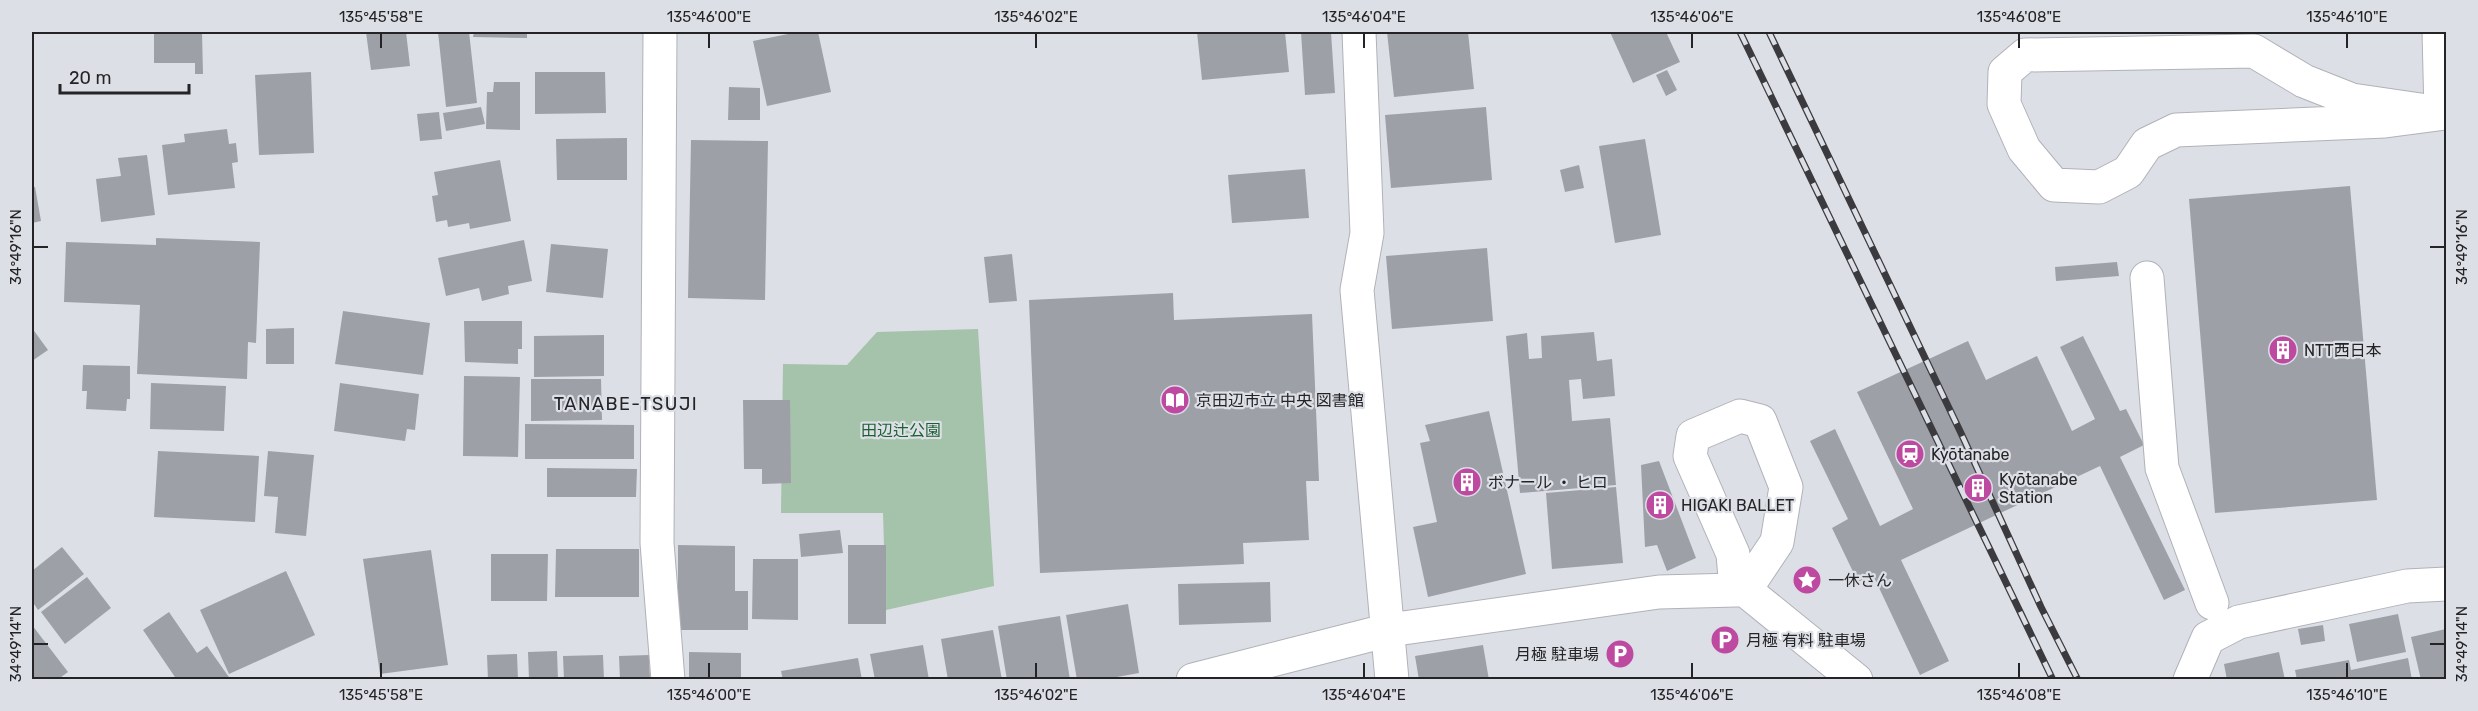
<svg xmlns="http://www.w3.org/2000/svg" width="2478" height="711" viewBox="0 0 2478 711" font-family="Rubik,'Noto Sans JP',sans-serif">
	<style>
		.green { fill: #a5c2aa }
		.building { fill: #9ea0a7 }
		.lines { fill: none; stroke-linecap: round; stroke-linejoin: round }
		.pedestrian-casing { stroke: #b0b2b9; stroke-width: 35 }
		.minor-casing { stroke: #b0b2b9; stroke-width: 35 }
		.pedestrian { stroke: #fff; stroke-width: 33 }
		.minor { stroke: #fff; stroke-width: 33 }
		.rail-casing { stroke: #3b3b3f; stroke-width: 7 }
		.rail { stroke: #dddfe6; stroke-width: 4.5; stroke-dasharray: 14; stroke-linecap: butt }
		.ticks { fill: none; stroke: #242427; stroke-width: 2 }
		.labels { text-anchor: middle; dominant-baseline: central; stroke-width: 4.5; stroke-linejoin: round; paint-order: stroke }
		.poi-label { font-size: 16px; fill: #242427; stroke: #dddfe6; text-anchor: start }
		.park-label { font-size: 16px; fill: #1c6132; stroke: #dddfe6 }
		.neighbourhood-label { font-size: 18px; letter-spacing: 1.5px; fill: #242427; stroke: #dddfe6 }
		.neatline { fill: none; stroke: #242427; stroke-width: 2 }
		.ticks-label { font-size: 15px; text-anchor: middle; fill: #242427 }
	</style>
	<rect width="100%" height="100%" fill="#dddfe6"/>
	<path class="green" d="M978 329 994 586 886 610 883 513H781L783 364 847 365 877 332Z"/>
	<path class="building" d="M154 32H202L203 74H195V63H154Z
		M366 32H406L410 66 371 70Z
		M438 32H469L477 103 446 107Z
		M474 32H527V38L473 37Z
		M798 32H818L831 92 767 106 753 41Z
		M1197 32H1285L1289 72 1202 80Z
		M1301 32H1331L1335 93 1305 95Z
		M1387 32H1468L1474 89 1394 97Z
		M1610 32H1666L1680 62 1633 83Z
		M1667 70 1677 90 1666 96 1656 75Z
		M311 72 314 153 259 155 255 75Z
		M535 72H605L606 113 535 114Z
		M494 82H520V130L486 129 487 92H493Z
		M729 87 760 88V120H728Z
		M481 107 485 124 446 131 443 113Z
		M1486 107 1492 180 1391 188 1385 115Z
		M439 112 442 139 420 141 417 114Z
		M227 129 229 144 236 143 238 162 232 163 235 188 168 195 162 145 185 142 184 134Z
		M627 138V180H557L556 139Z
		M1645 139 1661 235 1615 243 1599 146Z
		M691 140 768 141 765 300 688 298Z
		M147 155 155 215 101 222 96 179 121 176 118 158Z
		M500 160 511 221 470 229 469 223 448 227 447 220 436 222 432 196 438 195 434 172Z
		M1579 165 1584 188 1565 192 1560 170Z
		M1305 169 1309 218 1232 223 1228 175Z
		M2350 186 2377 500 2215 513 2189 199Z
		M32 187H35L41 221 32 223Z
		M156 238 260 242 256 343 248 342 247 379 137 374 140 305 64 302 66 242 156 245Z
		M524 240 532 281 508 286 509 294 482 301 479 288 446 296 438 258Z
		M551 244 608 249 603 298 546 292Z
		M1487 248 1493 321 1392 329 1386 256Z
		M1012 254 1017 301 989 303 984 257Z
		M2117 262 2119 276 2056 281 2055 267Z
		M1173 293 1174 320 1312 314 1319 481H1306L1309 540 1243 543 1244 564 1040 573 1029 300Z
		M343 311 430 323 423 375 335 364Z
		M464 321H522V349H518V364L465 362Z
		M32 328 48 350 32 361Z
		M294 328V364H266V329Z
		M1594 332 1597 361 1612 359 1615 396 1583 399 1581 379 1569 380 1572 421 1610 418 1616 485 1520 493 1506 336 1527 333 1529 359 1542 358 1541 336Z
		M604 335V376L534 377V336Z
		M2083 336 2120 411 2126 409 2144 445 2120 457 2185 590 2164 600 2100 466 1901 560 1949 661 1920 675 1873 575 1858 582 1832 528 1848 519 1810 441 1835 429 1880 526 1913 509 1857 392 1968 341 1986 380 2037 356 2072 431 2095 419 2060 347Z
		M83 365 130 366V399H127L126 411 86 409 87 391H82Z
		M464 376 520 377 518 457 463 456Z
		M531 379H601L602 420 531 421Z
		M151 383 226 386 224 431 150 429Z
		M340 383 419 394 415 430 407 429 405 441 334 431Z
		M743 400H790L791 483 762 484V469H744Z
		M1489 411 1526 574 1428 597 1413 527 1437 522 1420 443 1430 441 1425 425Z
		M525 424 634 425V459H525Z
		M158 451 259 456 255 522 154 517Z
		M268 451 314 455 306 536 275 533 278 497 264 496Z
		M1659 461 1696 558 1667 571 1657 545 1645 547 1641 465Z
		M547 468 637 469 636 497H547Z
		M1616 487 1623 563 1552 569 1546 493Z
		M840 530 843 553 801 557 799 534Z
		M678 545 735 546V591H748V630H678Z
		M848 545H886V624H848Z
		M62 547 84 574 38 610 32 601V571Z
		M556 549H639V597H555Z
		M431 550 448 665 380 674 363 559Z
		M491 554H548L547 601H491Z
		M753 559H798V620L752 619Z
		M286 571 315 635 229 674 200 610Z
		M87 577 111 608 65 644 41 612Z
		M1270 582 1271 622 1179 625 1178 584Z
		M1128 604 1139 673 1100 680H1077L1066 615Z
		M169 612 197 653 207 646 231 680H177L143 630Z
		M2398 614 2406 652 2357 662 2349 624Z
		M1060 616 1070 680H1007L998 626Z
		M32 625 68 672 57 680H32Z
		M2323 625 2325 641 2301 645 2298 629Z
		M2446 629V680H2421L2411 637Z
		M993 630 1002 680H948L941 639Z
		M923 645 929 680H875L870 654Z
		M1483 645 1489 680H1419L1415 656Z
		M557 651 558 680H529L528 652Z
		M689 652 741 653V680H689Z
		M2279 652 2285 680H2227L2224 664Z
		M517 654 518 680H488L487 655Z
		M603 655 604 680H564L563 656Z
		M649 655 650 680H620L619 656Z
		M858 658 862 680H783L781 671Z
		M2408 658 2412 680H2297L2295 670 2349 660 2351 670Z"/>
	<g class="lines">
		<g class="pedestrian-casing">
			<path id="pedestrian" d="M2147 278 2162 468 2212 603"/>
		</g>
		<g class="minor-casing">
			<path id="minor" d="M660 32 657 543 668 680
				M1359 32 1367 233 1357 290 1392 680
				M2439 32 2441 113
				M2441 113 2352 100 2304 81 2254 51 2025 55 2005 72 2004 104 2024 149 2054 185 2099 187 2128 172 2147 144 2176 130 2385 121 2446 113
				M1736 590 1733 554 1690 456 1693 436 1740 416 1760 421 1786 487 1777 542 1745 590
				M1193 680 1389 630 1659 592 1736 590H1745L1856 680
				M2190 680 2208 638 2239 622 2407 586 2446 584"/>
		</g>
		<use href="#pedestrian" class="pedestrian"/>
		<use href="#minor" class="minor"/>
		<g class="rail-casing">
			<path id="rail" d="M1740 32 2053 680
				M1769 32 1960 431 2041 607 2078 680"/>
		</g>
		<use href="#rail" class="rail"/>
	</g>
	<path class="ticks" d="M381 33V48M709 33V48M1036 33V48M1364 33V48M1692 33V48M2019 33V48M2347 33V48M33 247H48M2430 247H2445M33 644H48M2430 644H2445M381 663V678M709 663V678M1036 663V678M1364 663V678M1692 663V678M2019 663V678M2347 663V678"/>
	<defs>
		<g id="building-disc" transform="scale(1.5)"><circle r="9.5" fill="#be49a1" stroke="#dddfe6"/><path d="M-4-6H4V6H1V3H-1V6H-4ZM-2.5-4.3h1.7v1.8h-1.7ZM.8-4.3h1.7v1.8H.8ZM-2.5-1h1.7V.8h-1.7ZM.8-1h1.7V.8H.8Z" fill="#fff"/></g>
		<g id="library-disc" transform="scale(1.5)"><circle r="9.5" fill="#be49a1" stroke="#dddfe6"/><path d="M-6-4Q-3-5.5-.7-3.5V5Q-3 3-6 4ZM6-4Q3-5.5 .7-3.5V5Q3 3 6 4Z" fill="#fff"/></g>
		<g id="station-disc" transform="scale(1.5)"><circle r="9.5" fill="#be49a1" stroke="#dddfe6"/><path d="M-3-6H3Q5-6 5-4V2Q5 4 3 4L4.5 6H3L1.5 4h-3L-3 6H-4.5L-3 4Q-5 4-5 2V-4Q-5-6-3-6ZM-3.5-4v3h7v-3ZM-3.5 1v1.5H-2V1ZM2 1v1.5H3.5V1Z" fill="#fff"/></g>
		<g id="sight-disc" transform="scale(1.5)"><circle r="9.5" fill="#be49a1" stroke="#dddfe6"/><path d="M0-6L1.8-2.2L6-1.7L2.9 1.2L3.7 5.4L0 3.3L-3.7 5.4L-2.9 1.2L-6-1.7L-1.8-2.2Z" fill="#fff"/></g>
		<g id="parking-disc" transform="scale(1.5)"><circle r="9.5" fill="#be49a1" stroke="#dddfe6"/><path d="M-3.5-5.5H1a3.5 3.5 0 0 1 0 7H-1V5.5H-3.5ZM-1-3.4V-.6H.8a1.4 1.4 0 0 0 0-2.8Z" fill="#fff"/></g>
	</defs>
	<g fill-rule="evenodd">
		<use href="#building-disc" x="2283" y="350"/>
		<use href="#library-disc" x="1175" y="400"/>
		<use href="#station-disc" x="1910" y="454"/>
		<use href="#building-disc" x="1467" y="482"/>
		<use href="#building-disc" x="1978" y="488"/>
		<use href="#building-disc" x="1660" y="505"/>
		<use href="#sight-disc" x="1807" y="580"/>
		<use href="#parking-disc" x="1725" y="640"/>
		<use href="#parking-disc" x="1620" y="654"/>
	</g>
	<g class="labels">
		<g class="poi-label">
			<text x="2304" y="350">NTT西日本</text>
			<text x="1196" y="400">京田辺市立 中央 図書館</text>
			<text x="1931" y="454">Kyōtanabe</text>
			<text x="1999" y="479">Kyōtanabe<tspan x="1999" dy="18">Station</tspan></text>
			<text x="1488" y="482">ボナール ・ ヒロ</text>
			<text x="1681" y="505">HIGAKI BALLET</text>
			<text x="1828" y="580">一休さん</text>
			<text x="1746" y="640">月極 有料 駐車場</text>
			<text x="1599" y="654" text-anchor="end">月極 駐車場</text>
		</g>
		<g class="park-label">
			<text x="901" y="430">田辺辻公園</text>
		</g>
		<g class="neighbourhood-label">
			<text x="626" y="404">TANABE-TSUJI</text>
		</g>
	</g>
	<rect width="2478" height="711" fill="none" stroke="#dddfe6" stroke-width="66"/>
	<path d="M60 84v9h129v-9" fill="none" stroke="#242427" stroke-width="3"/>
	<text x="69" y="84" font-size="18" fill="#242427" stroke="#dddfe6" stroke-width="4.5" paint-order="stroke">20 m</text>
	<rect x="33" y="33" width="2412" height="645" class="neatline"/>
	<g class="ticks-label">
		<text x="381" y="22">135°45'58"E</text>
		<text x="709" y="22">135°46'00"E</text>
		<text x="1036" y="22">135°46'02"E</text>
		<text x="1364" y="22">135°46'04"E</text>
		<text x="1692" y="22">135°46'06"E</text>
		<text x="2019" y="22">135°46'08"E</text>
		<text x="2347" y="22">135°46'10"E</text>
		<text transform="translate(16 247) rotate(-90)" y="5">34°49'16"N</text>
		<text transform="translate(2462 247) rotate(-90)" y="5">34°49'16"N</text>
		<text transform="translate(16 644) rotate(-90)" y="5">34°49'14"N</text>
		<text transform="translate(2462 644) rotate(-90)" y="5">34°49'14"N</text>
		<text x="381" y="700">135°45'58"E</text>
		<text x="709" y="700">135°46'00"E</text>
		<text x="1036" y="700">135°46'02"E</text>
		<text x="1364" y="700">135°46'04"E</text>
		<text x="1692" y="700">135°46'06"E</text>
		<text x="2019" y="700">135°46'08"E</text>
		<text x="2347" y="700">135°46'10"E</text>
	</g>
</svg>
